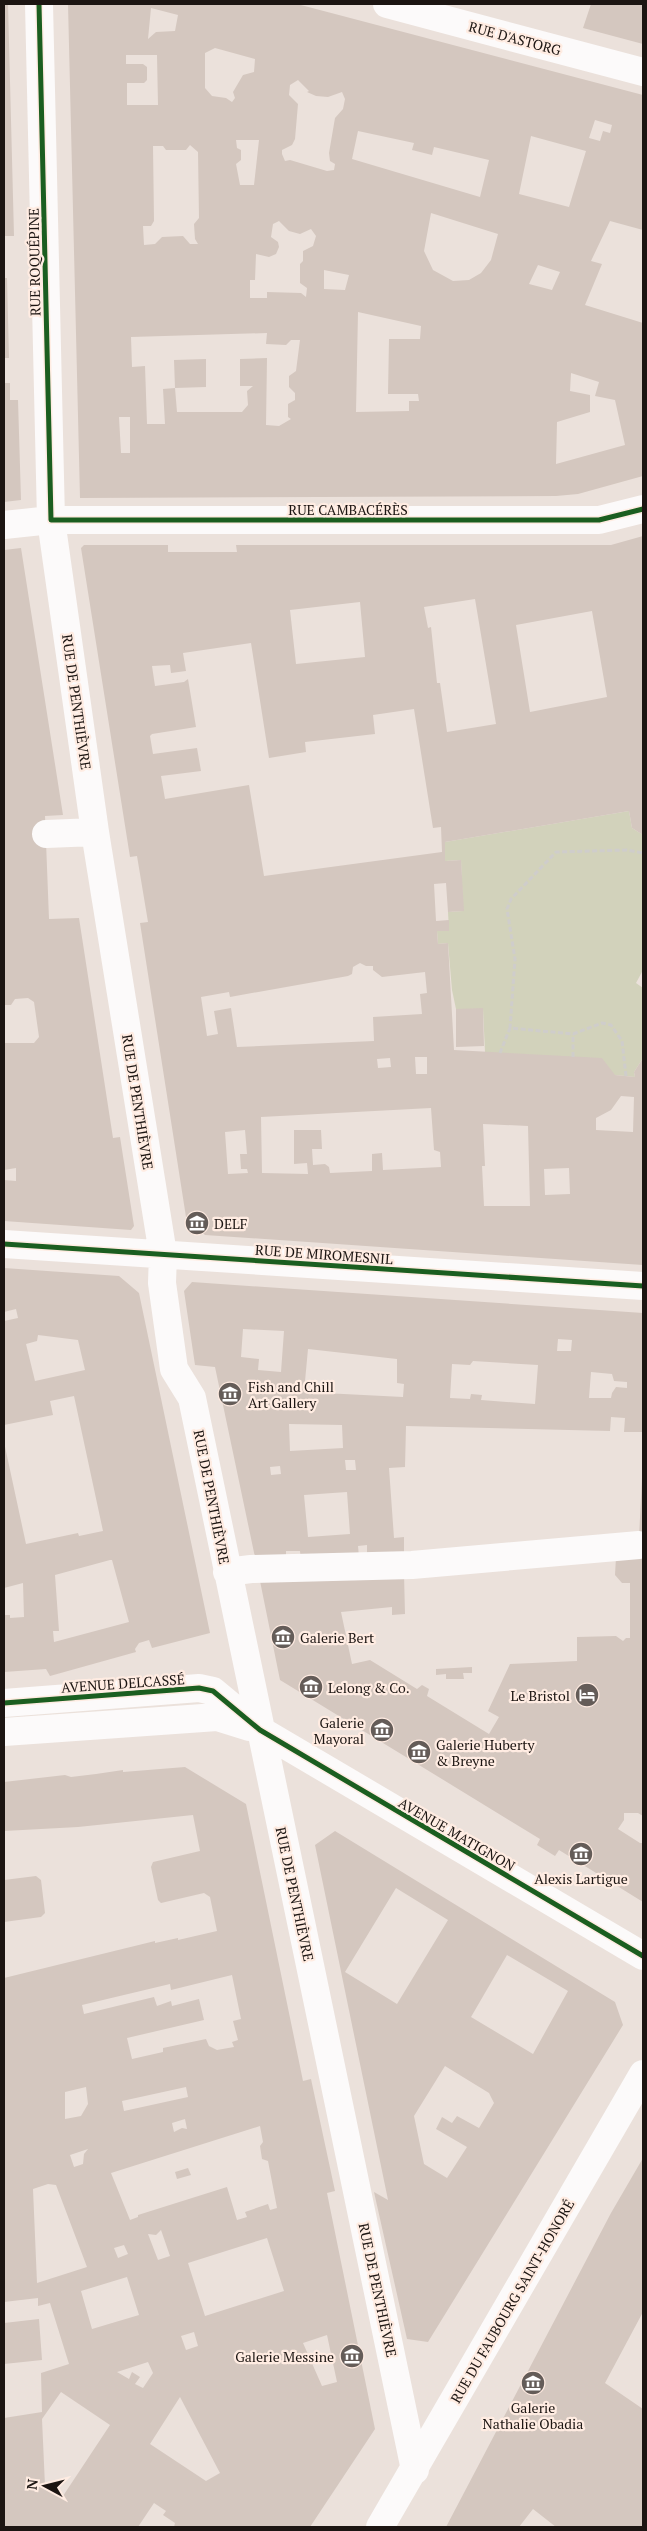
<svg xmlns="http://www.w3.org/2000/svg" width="647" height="2531" viewBox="0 0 647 2531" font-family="'PT Serif',serif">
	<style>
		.green { fill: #d2d2bb }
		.building { fill: #d4c7bf; fill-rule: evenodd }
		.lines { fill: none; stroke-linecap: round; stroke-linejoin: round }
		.path { stroke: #cfcdcb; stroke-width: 3; stroke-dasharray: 5 2.5; stroke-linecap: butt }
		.minor { stroke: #fcfafa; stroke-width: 28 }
		.cycleway-casing { stroke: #ffece2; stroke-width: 8 }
		.cycleway { stroke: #1b5e20; stroke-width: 5 }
		.labels { text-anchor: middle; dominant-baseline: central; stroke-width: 4.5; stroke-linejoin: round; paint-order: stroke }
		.street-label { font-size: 14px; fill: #1c1512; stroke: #ffece2 }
		.poi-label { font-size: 14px; fill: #1c1512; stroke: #ffece2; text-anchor: start }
	</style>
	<rect width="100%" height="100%" fill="#ebe1db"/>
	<path class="green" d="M629 811 632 828 643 835V970L636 983 643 988V1058L634 1072 635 1077 615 1075 485 1052 483 1009H456L452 990 448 943 438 944 437 931 449 930 448 912 463 911 461 860 445 861V842Z"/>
	<path class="building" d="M4 4H8L14 236H4Z
		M68 4H297L643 95V230L610 221 591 261 602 264 585 305 643 323V476L578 494 556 496 80 498ZM151 8 178 15 175 31 156 32 148 39ZM215 48 255 59 254 72 243 75 233 92 235 98 232 102 226 98 212 96 205 88V53ZM126 55H157L158 105H127V83H144L147 80V67L143 64H126ZM298 80 309 91 307 92 316 96 328 97 342 92 345 99 343 109 335 118 329 153 330 161 335 164 334 170 327 171 290 160 285 161 282 154V150L292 145 295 139 298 104 289 95 290 85ZM595 120 612 125 610 133 603 131 600 141 589 138ZM358 131 414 143 412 150 432 155 434 147 489 160 480 197 352 159ZM531 136 586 151 569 207 519 194ZM236 140H259L254 185H240L236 164 241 160V150L237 148ZM190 145 198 152 199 218 194 224 195 239 198 244H190L183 236 162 237 155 244 144 245 143 226H151L154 221 153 146H163L166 150H186ZM431 213 498 234 491 260 481 273 469 280 453 281 433 270 424 251ZM279 221 289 231 300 234 311 229 316 236 313 246 303 251V261L300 264V283L307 288 306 297 301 293 267 292V298H250V280H255L256 254 269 257 276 254 279 247 278 242 271 237 273 224ZM538 265 560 272 552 290 529 284ZM324 270 349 275 345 290 324 289ZM358 312 421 326 420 339H389L388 394H418L419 401H409V411L356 412ZM267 333 266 344 286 345 291 340H300L296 371 289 376V387L295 393V400L288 404V417L291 419 279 426 266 425 267 358 240 359V386H253L247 391 248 405 242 412H177L175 388 163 389 165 424H147L145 366 132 367 131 337ZM571 373 599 382 595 396 615 400 625 445 556 464 557 422 590 412V395L570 391ZM119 417H130V453H121Z
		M591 4H643V44L583 28Z
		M4 278H7L9 358H4Z
		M206 359V387L175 388 174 360Z
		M4 383H10V400H18L21 500 4 502Z
		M643 536V835L632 828 629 811 445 842V861L461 860 464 911 448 912 446 883 434 884 436 921 449 920V931H437L438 944 448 943 454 1050 602 1058 615 1075 635 1077 634 1072 643 1058V1265L205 1235 186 1217 140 923 148 922 137 856 130 857 81 548 84 545H168V552H237L236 545H611ZM475 599 496 724 447 732 440 683H437L431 627 428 628 424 607ZM360 602 365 657 296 664 290 610ZM592 611 607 697 530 712 516 625ZM251 643 269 758 306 752 305 742 375 734 373 715 414 709 433 828 441 827 442 852 264 876 249 785 165 799 161 776 201 771 197 748 153 754 150 736 152 734 196 727 188 679 184 682 155 686 152 666 170 665 171 673 186 671 183 653ZM360 963 366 966H373V970L382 977 425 972 427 993 420 994 422 1014 373 1017 374 1041 237 1047 231 1008 214 1011 218 1034 207 1036 201 997 229 992 230 997 348 976 352 974 353 967ZM415 1057H427V1074H416ZM390 1058 391 1067 378 1068 377 1059ZM621 1096 634 1097 633 1132 596 1130V1118L611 1110ZM431 1108 434 1150 440 1152 441 1167 383 1170 382 1153 372 1154V1171L330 1173 329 1167 325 1164 313 1165 312 1149H322L321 1130H294V1164L307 1163 308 1174 262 1173 261 1117ZM483 1124 528 1126 530 1206H484L482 1166H485ZM245 1130 247 1154H240L241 1169H247L248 1173 228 1174 225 1132ZM569 1168 570 1194 545 1195 544 1169Z
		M21 548 63 815 45 816 49 919 79 918 113 1138 120 1137 134 1226 131 1230 4 1221V1180L16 1181V1168L4 1170V1043H34L39 1037 34 1002 28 998 15 999 11 1005H4V550Z
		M483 1008 484 1046 456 1047V1009Z
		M4 1268 119 1276 139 1293 210 1633 152 1648 149 1640 139 1643 135 1649 136 1652 50 1676 46 1669 4 1672V1615H10V1618L24 1617 23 1583 4 1588V1442L26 1544 78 1533 79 1536 103 1531 74 1396 50 1401 53 1415 4 1425V1321L18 1318 16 1309 4 1312ZM38 1335 78 1340 85 1370 35 1381 26 1344 37 1341ZM110 1560H112L129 1622 54 1642 53 1631H59L55 1575Z
		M192 1282 643 1313V1432H624L625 1418 611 1417 610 1431 406 1426 405 1467 389 1468 394 1538 404 1537V1555L367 1557V1545L358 1546 359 1557 301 1560 300 1551H286V1561L256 1562 215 1367 195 1365 184 1291ZM243 1329 284 1331 281 1372 258 1370 259 1359 241 1357ZM558 1339 572 1340 571 1351H557ZM308 1349 397 1359V1383L404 1384 403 1397 304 1392ZM473 1361 538 1365 535 1404 481 1400 482 1395 471 1394 470 1399 450 1398 452 1364 470 1365ZM591 1372 612 1374 614 1381 627 1382V1388L616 1387 612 1393 611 1398H589ZM289 1424 342 1425 343 1448 290 1451ZM345 1460H355L356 1470H346ZM280 1466 281 1474 271 1475 270 1467ZM347 1492 350 1534 308 1537 304 1495Z
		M642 1478 643 1816 638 1813H624V1820L618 1829 640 1843H643V1902L559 1850 555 1856 537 1845 540 1839 280 1680 260 1581 404 1574 405 1614 392 1615V1607L341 1612 352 1664 370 1660 417 1689 422 1685 429 1689 427 1696 489 1734 499 1717 488 1711 510 1664 577 1661V1637L616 1636 623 1641 626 1638H630V1583H622L615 1575 616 1557H638Z
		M472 1667V1673H463L464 1679H446V1674L436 1675V1669Z
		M185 1767 246 1804 303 2081 311 2079 335 2191 327 2193 375 2429 310 2527H174L175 2523 163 2515 166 2511 154 2503 138 2527H4V2418L42 2412 41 2373 69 2364 50 2303 38 2306V2298L4 2302V1978L155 1941V1943L178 1938V1940L217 1931 210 1897 204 1893 161 1903 158 1900 151 1867 153 1862 200 1851 193 1815 78 1827 4 1831V1782L65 1775 71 1777 96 1774 123 1770V1772ZM232 1975 241 2019 233 2021 238 2040 232 2042 234 2047 217 2050 209 2046 206 2039 163 2048V2052L132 2059 127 2038 204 2020 199 1999 172 2006 171 2001 157 2006 154 1997 84 2014 82 2005 170 1984 171 1990ZM86 2087 88 2104 81 2116 65 2119V2092ZM186 2087 188 2097 124 2111 122 2101ZM185 2119 187 2129 182 2128 174 2132 172 2123ZM260 2126 263 2142 260 2146 262 2159 268 2161 277 2208 270 2210 268 2204 245 2212 247 2217 237 2220 227 2187 138 2215V2217L130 2220 111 2173ZM88 2149 84 2154 83 2164 74 2167 70 2155ZM48 2184 56 2185 87 2267 37 2283 33 2189ZM161 2230 170 2256 158 2260 148 2234 156 2235ZM267 2238 284 2291 205 2316 188 2263ZM124 2245 128 2254 118 2258 114 2248ZM127 2277 139 2315 92 2329 81 2291ZM194 2332 198 2346 186 2350 181 2336ZM327 2335 337 2382 322 2386 303 2343ZM148 2362 153 2373 143 2388 135 2384 140 2377 132 2372 129 2379 117 2372ZM61 2392 110 2425 63 2496 45 2486 42 2419ZM180 2397 220 2473 206 2481 150 2444Z
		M335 1831 615 2002 623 2025 428 2342 407 2339 374 2192 388 2200 315 1845ZM396 1888 448 1920 397 2004 345 1972ZM507 1955 568 1991 533 2054 471 2017ZM445 2066 489 2093 494 2103 479 2128 457 2116 452 2123 442 2117 436 2129 467 2147 447 2178 424 2164 414 2116Z
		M36 1876 41 1880 45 1913 41 1917 4 1922V1880Z
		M643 2158V2312L605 2383 643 2409V2527H556L533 2509 519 2527H446L611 2213Z
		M188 2168 191 2175 177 2179 175 2172Z
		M39 2319 42 2360 4 2364V2323Z"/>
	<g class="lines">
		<path class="path" d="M500 1053 510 1028
			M573 1057V1034
			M626 1076 622 1041 611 1025 602 1023 573 1034 510 1028 515 959 507 909 511 899 556 852 627 850 643 853"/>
		<path class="minor" d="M39 4 51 520 95 832 163 1254 162 1283 174 1369 192 1398 415 2470
			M387 4 643 72
			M4 525 51 520H599L643 509
			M46 834 95 832
			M4 1244 643 1286
			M227 1572 251 1569 412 1565 639 1545
			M4 1703 199 1688 213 1691 260 1730 643 1956
			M4 1732 217 1717 249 1727
			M380 2527 643 2074"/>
		<g class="cycleway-casing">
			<path id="cycleway" d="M39 4 51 520H599L643 509
				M4 1244 643 1286
				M4 1703 199 1688 213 1691 260 1730 643 1956"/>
		</g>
		<use href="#cycleway" class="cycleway"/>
	</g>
	<defs>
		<g id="museum-disc" transform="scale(1.25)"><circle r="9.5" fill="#645c58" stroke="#ffece2"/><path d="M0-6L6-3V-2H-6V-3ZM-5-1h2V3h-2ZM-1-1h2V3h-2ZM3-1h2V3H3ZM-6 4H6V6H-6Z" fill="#fff"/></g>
		<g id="hotel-disc" transform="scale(1.25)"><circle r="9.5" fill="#645c58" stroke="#ffece2"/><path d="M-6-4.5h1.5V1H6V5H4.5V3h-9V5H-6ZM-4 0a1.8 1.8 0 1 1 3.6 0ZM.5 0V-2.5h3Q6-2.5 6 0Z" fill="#fff"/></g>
	</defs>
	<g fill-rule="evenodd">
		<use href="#museum-disc" x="197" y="1223"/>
		<use href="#museum-disc" x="230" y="1394"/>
		<use href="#museum-disc" x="283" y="1637"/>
		<use href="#museum-disc" x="311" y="1687"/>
		<use href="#hotel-disc" x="587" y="1695"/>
		<use href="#museum-disc" x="382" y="1730"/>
		<use href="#museum-disc" x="419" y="1752"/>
		<use href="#museum-disc" x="581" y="1854"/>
		<use href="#museum-disc" x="352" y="2356"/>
		<use href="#museum-disc" x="533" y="2383"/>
	</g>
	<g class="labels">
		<g class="street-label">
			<text transform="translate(515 38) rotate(15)">RUE D'ASTORG</text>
			<text transform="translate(34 262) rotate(-91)">RUE ROQUÉPINE</text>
			<text x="348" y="509">RUE CAMBACÉRÈS</text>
			<text transform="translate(77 702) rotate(82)">RUE DE PENTHIÈVRE</text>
			<text transform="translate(138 1102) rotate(81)">RUE DE PENTHIÈVRE</text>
			<text transform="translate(324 1254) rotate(4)">RUE DE MIROMESNIL</text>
			<text transform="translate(212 1497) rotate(79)">RUE DE PENTHIÈVRE</text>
			<text transform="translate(123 1683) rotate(-4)">AVENUE DELCASSÉ</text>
			<text transform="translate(457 1834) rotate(30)">AVENUE MATIGNON</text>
			<text transform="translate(295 1894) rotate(78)">RUE DE PENTHIÈVRE</text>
			<text transform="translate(378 2290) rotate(78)">RUE DE PENTHIÈVRE</text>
			<text transform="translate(512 2301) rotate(-60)">RUE DU FAUBOURG SAINT-HONORÉ</text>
		</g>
		<g class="poi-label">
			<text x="214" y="1223">DELF</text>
			<text x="248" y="1386">Fish and Chill<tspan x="248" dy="16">Art Gallery</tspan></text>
			<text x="300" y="1637">Galerie Bert</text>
			<text x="328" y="1687">Lelong &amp; Co.</text>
			<text x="570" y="1695" text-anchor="end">Le Bristol</text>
			<text x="364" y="1722" text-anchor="end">Galerie<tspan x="364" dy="16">Mayoral</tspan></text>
			<text x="436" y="1744">Galerie Huberty<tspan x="436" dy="16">&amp; Breyne</tspan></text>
			<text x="581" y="1878" text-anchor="middle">Alexis Lartigue</text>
			<text x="334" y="2356" text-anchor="end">Galerie Messine</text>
			<text x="533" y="2407" text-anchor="middle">Galerie<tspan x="533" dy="16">Nathalie Obadia</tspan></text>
		</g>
	</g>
	<rect width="647" height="2531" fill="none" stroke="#1c1512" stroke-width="10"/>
	<g transform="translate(45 2486) rotate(277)" stroke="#ffece2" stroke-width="4" paint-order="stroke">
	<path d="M0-4L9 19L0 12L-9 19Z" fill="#1c1512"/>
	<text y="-8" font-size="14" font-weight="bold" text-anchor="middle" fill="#1c1512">N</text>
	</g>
</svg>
